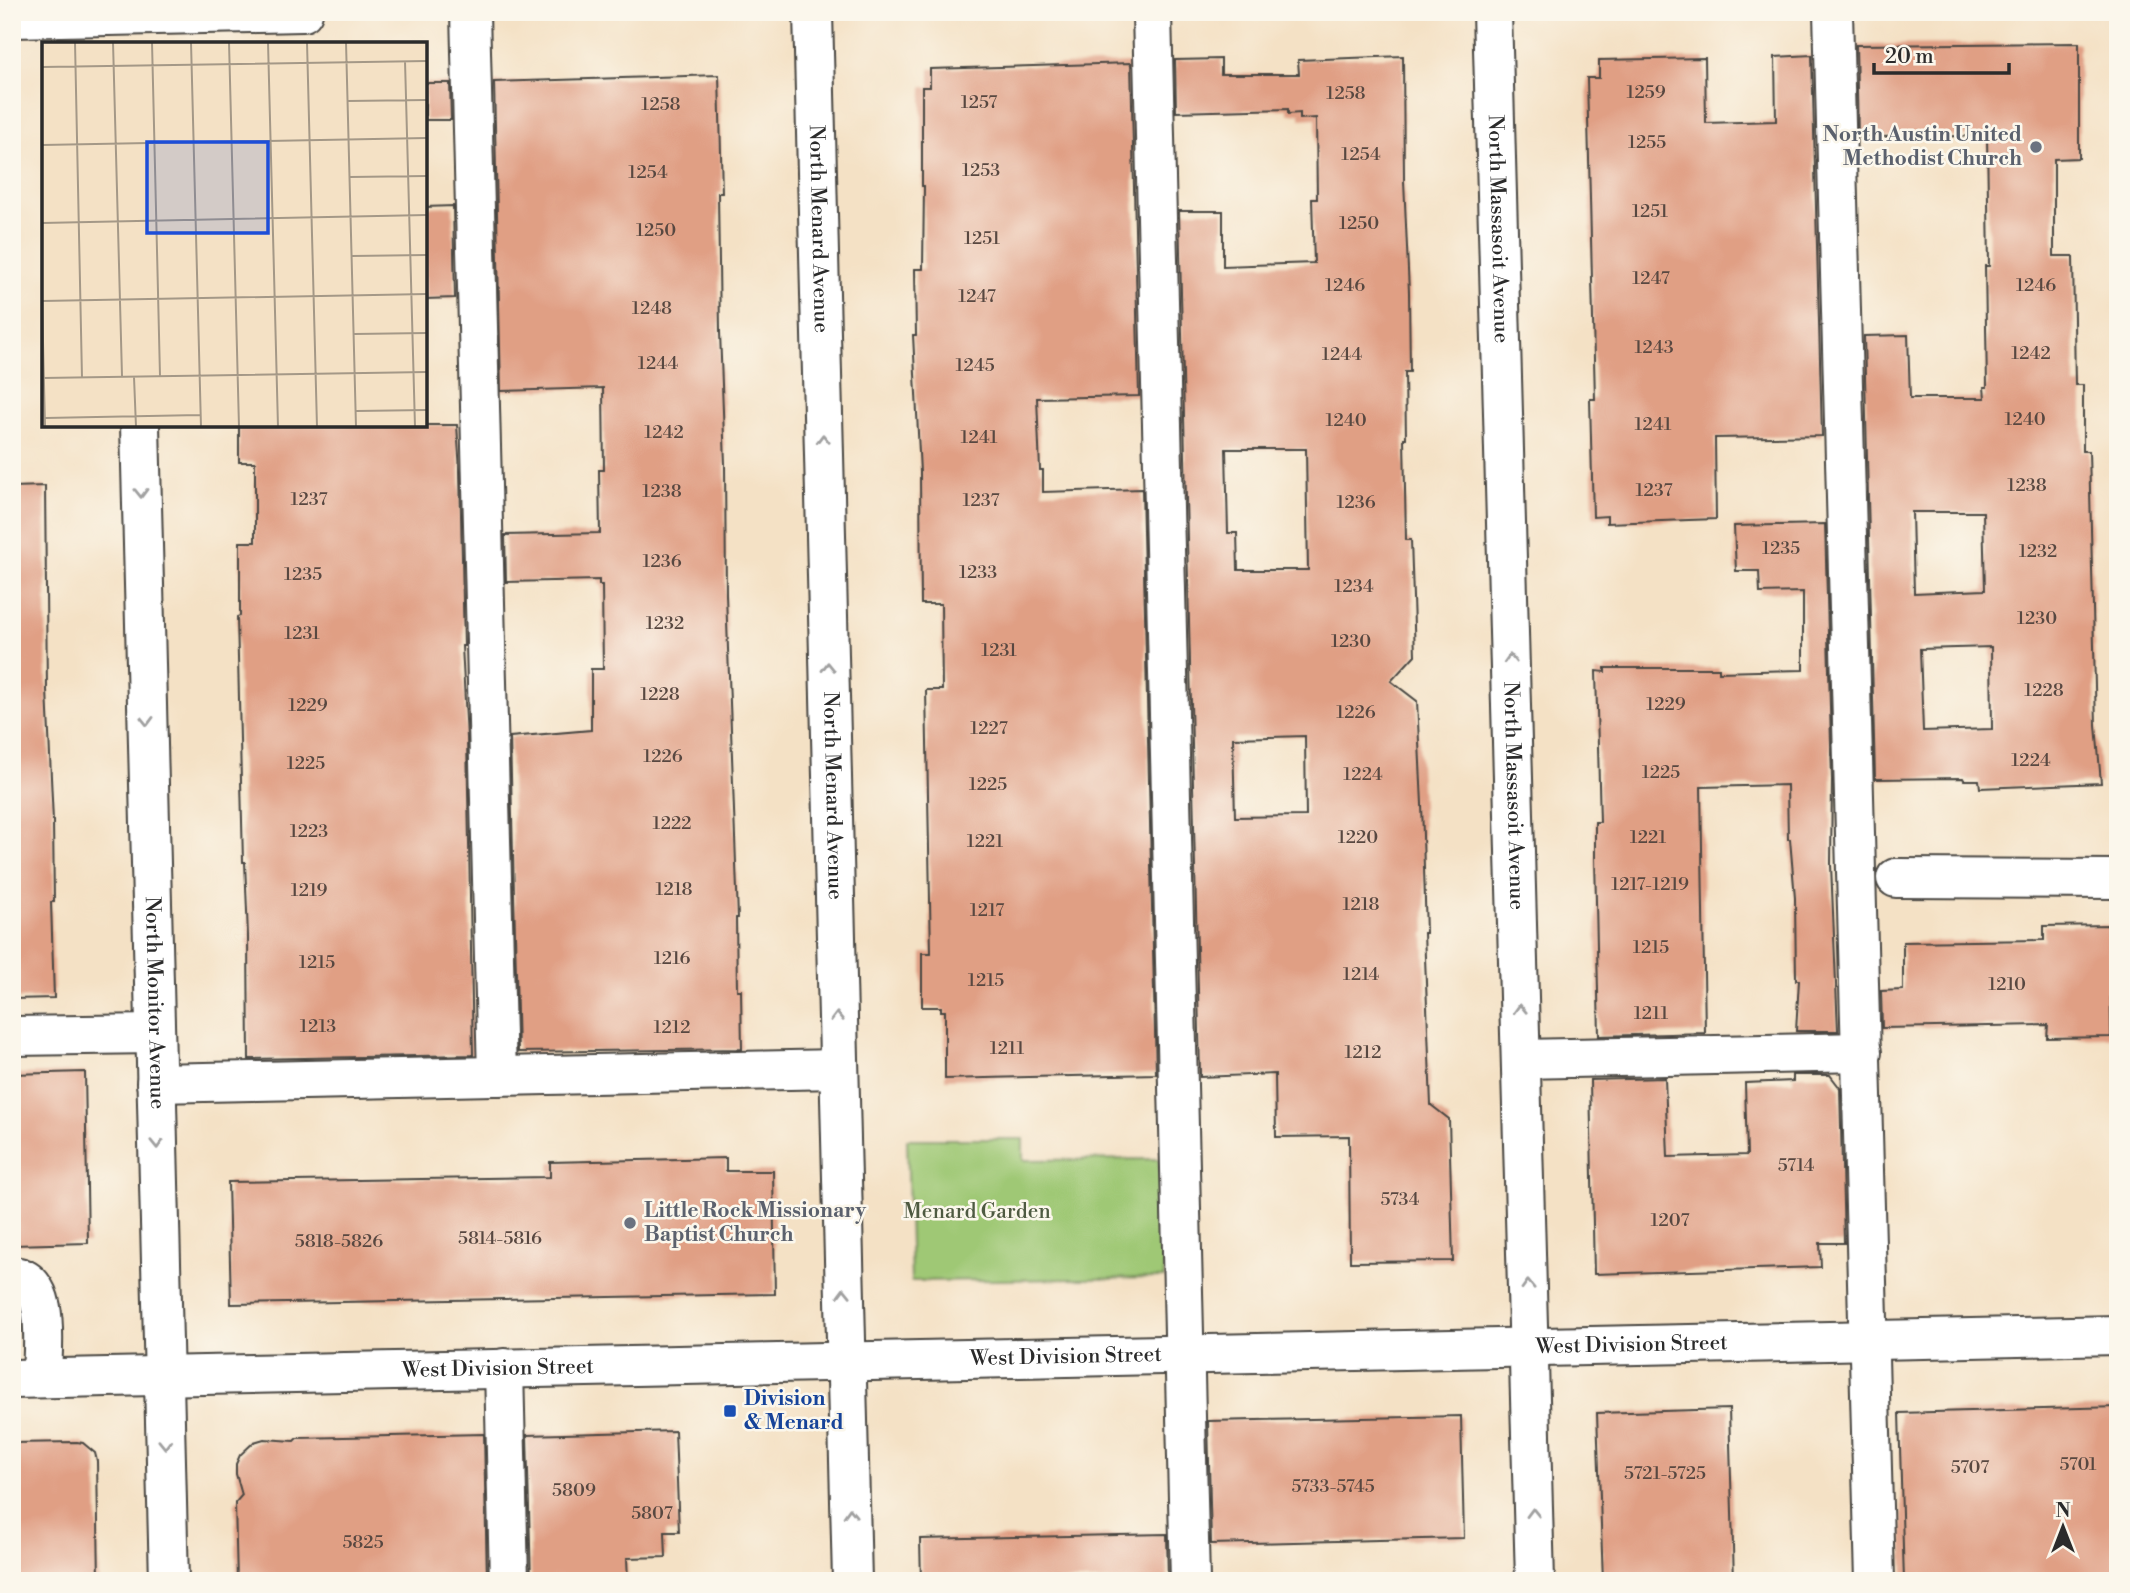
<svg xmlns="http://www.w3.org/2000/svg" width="2130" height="1593" viewBox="0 0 2130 1593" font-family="'Libre Bodoni',serif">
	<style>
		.green { fill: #9fc874; stroke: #657a50; stroke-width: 2 }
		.building { fill: #e09f84; fill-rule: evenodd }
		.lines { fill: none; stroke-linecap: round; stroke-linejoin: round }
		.minor-casing { stroke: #494642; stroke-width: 42 }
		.major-casing { stroke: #494642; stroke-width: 42 }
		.minor { stroke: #fff; stroke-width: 38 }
		.major { stroke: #fff; stroke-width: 38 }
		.oneway { stroke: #a0a0a0 }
		.worship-dot { fill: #6b7280; stroke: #fbf7ec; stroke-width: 2.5 }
		.transit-dot { fill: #1a4fb4; stroke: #fbf7ec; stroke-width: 2.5 }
		.labels { text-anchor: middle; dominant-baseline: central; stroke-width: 5; stroke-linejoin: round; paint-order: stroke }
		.number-label { font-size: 18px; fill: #584841 }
		.worship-label { font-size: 21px; font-weight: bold; fill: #5b616d; stroke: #fbf7ec; text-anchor: end }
		.street-label { font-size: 21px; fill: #2b2b2b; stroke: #fbf7ec }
		.park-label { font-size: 21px; fill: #4e5a41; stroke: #fbf7ec }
		.transit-label { font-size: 21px; font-weight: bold; fill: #164399; stroke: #fbf7ec; text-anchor: start }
		.inset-road { fill: none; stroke: #a49887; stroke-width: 2 }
		.view { fill: #1d4ed8; fill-opacity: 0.15; stroke: #1d4ed8; stroke-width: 3.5 }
		.inset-edge { fill: none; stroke: #2b2b2b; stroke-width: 3.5 }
	</style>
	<rect width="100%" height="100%" fill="#fbf7ec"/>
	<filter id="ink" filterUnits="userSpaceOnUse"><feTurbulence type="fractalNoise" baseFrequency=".0143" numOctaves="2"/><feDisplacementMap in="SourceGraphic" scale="14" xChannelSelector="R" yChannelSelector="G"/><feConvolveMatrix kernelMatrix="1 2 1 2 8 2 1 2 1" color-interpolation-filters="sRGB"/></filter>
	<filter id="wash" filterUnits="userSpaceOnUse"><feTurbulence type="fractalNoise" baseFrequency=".00686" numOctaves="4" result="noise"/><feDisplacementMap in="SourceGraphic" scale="28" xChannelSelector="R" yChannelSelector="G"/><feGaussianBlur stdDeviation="1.57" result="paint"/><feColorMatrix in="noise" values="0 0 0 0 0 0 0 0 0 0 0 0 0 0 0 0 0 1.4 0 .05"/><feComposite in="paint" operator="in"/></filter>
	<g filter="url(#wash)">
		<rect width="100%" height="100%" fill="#f4e1c5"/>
		<path class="green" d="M907 1139H1023V1160L1159 1159 1164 1278 911 1281Z"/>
		<g id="blocks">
			<path class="building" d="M2079 43V158L2054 159V256H2073L2075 385H2083V451H2089L2096 725 2101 783 1980 788 1979 780H1964L1963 778 1875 779 1864 336 1908 335 1910 398H1985L1984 387H1987L1985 266H1989L1987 136 1858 137 1856 45ZM1912 512H1983L1985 590 1914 593ZM1991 647 1992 729 1923 731 1920 649Z
				M1812 55 1822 436 1715 438 1716 519 1607 523V516L1593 517 1590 399H1595L1587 78H1599V60L1705 58 1706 123 1776 121 1775 57Z
				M1403 56 1404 181 1409 292 1410 372H1405L1406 438H1404L1406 540H1411L1415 655 1391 681 1417 701 1422 804 1426 933H1424L1431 1105 1449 1119 1453 1261 1350 1262 1349 1136 1276 1137 1275 1074 1200 1077V1073L1179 211H1223V266L1314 263 1312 199H1317L1316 118 1300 119V113L1288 114V109L1176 112 1175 60 1221 59V74H1299L1298 60ZM1226 449H1306L1308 570H1238L1237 533H1228ZM1305 736 1306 816 1235 817 1233 738Z
				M1131 63 1139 396 1037 398 1040 470H1043V492L1142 489 1156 1074 945 1079V1011H941V1007H922V953H931L926 690H942L941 604H921L920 472 913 335H916L915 269H923L924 186H922V87H930V69Z
				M719 75 722 193H718L720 332 725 464 726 595 738 918H736L737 990H741L742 1049 518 1052 510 737 591 730V669H603L602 585H599V580L506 582 505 535 600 533 599 470H604L603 388 501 391 494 82Z
				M425 83H450L451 120H425Z
				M453 206 455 298 425 299V207Z
				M239 425H457L460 471 464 646H462L467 738 473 1055 249 1059 248 936 245 862H243L237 617 240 616V542H255V462H239Z
				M45 486 47 690 53 821 54 902H51L54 998 12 999V487Z
				M1825 524 1832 780 1831 865 1838 1031H1796L1799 980H1796L1795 898 1790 839H1788L1787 785 1701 787 1705 1033 1599 1036 1595 857V822H1600L1596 671 1605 672V668H1719V672L1803 670V592L1760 593 1759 571H1736L1734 526Z
				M2110 925 2111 1037 2047 1038 2048 1025 1882 1028 1881 991 1903 990V942L2044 940V926Z
				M85 1072 88 1243 12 1245V1074Z
				M1793 1075H1830L1840 1088 1844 1243H1820L1821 1267 1594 1274 1590 1080 1665 1078 1668 1157 1747 1155 1745 1083 1793 1081Z
				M726 1158V1171H773L775 1294 231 1304 228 1182 550 1177V1162Z
				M2118 1407V1575L2042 1581H1904L1899 1413Z
				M1729 1409 1734 1581H1603L1597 1413Z
				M1461 1416 1464 1538 1211 1544 1208 1421Z
				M675 1431 679 1532H665L666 1557 627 1558 628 1581H531L527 1435Z
				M484 1434 487 1581H237L235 1503 242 1495 236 1474V1464L240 1455 254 1442 264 1439 294 1441 297 1438Z
				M12 1443 77 1442 83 1443 95 1453 97 1461 99 1581H12Z
				M1167 1534 1168 1581H921L920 1539Z"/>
		</g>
	</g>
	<g filter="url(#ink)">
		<use href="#blocks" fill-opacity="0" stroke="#494642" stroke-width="2"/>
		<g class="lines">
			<g class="minor-casing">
				<g id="minor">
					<path d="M470 12 497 1076"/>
					<path id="s1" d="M813 12 852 1581"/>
					<path d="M1152 12 1190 1581"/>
					<path id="s2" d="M1492 12 1535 1581"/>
					<path d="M1833 12 1875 1581"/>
					<path d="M12 18 303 12"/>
					<path id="s3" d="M140 425 169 1581"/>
					<path d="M1896 878 2118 879"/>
					<path d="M12 1036 155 1034"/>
					<path d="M1522 1059 1862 1052"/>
					<path d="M156 1083 838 1069"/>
					<path d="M12 1276C53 1278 42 1349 42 1378"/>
					<path d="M504 1368 509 1581"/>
				</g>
			</g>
			<g class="major-casing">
				<g id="major">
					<path id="s4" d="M12 1379 2118 1335"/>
				</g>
			</g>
			<use href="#minor" class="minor"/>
			<use href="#major" class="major"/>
		</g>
		<defs><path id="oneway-chevron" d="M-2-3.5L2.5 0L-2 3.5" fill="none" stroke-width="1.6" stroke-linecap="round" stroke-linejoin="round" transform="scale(1.75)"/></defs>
		<g class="oneway">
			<use href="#oneway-chevron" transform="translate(823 439) rotate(-91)"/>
			<use href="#oneway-chevron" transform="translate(141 493) rotate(89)"/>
			<use href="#oneway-chevron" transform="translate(1510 659) rotate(-92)"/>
			<use href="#oneway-chevron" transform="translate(828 667) rotate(-91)"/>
			<use href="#oneway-chevron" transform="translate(147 721) rotate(89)"/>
			<use href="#oneway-chevron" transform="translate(1520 1009) rotate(-92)"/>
			<use href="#oneway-chevron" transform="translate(837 1017) rotate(-91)"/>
			<use href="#oneway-chevron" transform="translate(157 1144) rotate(89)"/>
			<use href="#oneway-chevron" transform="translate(1528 1285) rotate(-92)"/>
			<use href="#oneway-chevron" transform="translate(844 1293) rotate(-91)"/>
			<use href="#oneway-chevron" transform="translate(165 1444) rotate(89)"/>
			<use href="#oneway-chevron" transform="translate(850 1513) rotate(-92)"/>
			<use href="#oneway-chevron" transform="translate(1533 1513) rotate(-91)"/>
		</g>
	</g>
	<g class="worship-dot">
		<circle cx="2036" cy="147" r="7"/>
		<circle cx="630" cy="1223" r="7"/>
	</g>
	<rect class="transit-dot" x="723" y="1404" width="14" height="14" rx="3.5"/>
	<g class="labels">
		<g class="number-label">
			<text x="1646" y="92">1259</text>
			<text x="1346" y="93">1258</text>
			<text x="979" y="102">1257</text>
			<text x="661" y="104">1258</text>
			<text x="1647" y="142">1255</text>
			<text x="1361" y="154">1254</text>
			<text x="981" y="170">1253</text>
			<text x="648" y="172">1254</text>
			<text x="1650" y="211">1251</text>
			<text x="1359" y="223">1250</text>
			<text x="656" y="230">1250</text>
			<text x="982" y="238">1251</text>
			<text x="1651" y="278">1247</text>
			<text x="1345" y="285">1246</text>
			<text x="2036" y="285">1246</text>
			<text x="977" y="296">1247</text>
			<text x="652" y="308">1248</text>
			<text x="1654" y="347">1243</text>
			<text x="2031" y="353">1242</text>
			<text x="1342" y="354">1244</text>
			<text x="658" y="363">1244</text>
			<text x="975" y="365">1245</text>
			<text x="2025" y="419">1240</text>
			<text x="1346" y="420">1240</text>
			<text x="1653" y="424">1241</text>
			<text x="664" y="432">1242</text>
			<text x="979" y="437">1241</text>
			<text x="2027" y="485">1238</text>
			<text x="1654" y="490">1237</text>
			<text x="662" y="491">1238</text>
			<text x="309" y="499">1237</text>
			<text x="981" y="500">1237</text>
			<text x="1356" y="502">1236</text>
			<text x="1781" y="548">1235</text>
			<text x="2038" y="551">1232</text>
			<text x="662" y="561">1236</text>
			<text x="978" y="572">1233</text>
			<text x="303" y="574">1235</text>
			<text x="1354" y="586">1234</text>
			<text x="2037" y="618">1230</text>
			<text x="665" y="623">1232</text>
			<text x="302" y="633">1231</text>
			<text x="1351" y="641">1230</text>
			<text x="999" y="650">1231</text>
			<text x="2044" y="690">1228</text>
			<text x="660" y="694">1228</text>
			<text x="1666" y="704">1229</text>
			<text x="308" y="705">1229</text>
			<text x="1356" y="712">1226</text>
			<text x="989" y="728">1227</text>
			<text x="663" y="756">1226</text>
			<text x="2031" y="760">1224</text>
			<text x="306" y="763">1225</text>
			<text x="1661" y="772">1225</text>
			<text x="1363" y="774">1224</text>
			<text x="988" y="784">1225</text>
			<text x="672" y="823">1222</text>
			<text x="309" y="831">1223</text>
			<text x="1358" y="837">1220</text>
			<text x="1648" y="837">1221</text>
			<text x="985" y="841">1221</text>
			<text x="1650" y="884">1217-1219</text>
			<text x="674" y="889">1218</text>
			<text x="309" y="890">1219</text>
			<text x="1361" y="904">1218</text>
			<text x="987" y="910">1217</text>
			<text x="1651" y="947">1215</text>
			<text x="672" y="958">1216</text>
			<text x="317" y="962">1215</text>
			<text x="1361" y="974">1214</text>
			<text x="986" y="980">1215</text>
			<text x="2007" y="984">1210</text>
			<text x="1651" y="1013">1211</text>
			<text x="318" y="1026">1213</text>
			<text x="672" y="1027">1212</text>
			<text x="1007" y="1048">1211</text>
			<text x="1363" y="1052">1212</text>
			<text x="1796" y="1165">5714</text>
			<text x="1400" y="1199">5734</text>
			<text x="1670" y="1220">1207</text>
			<text x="500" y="1238">5814-5816</text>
			<text x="339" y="1241">5818-5826</text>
			<text x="2078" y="1464">5701</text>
			<text x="1970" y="1467">5707</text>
			<text x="1665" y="1473">5721-5725</text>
			<text x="1333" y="1486">5733-5745</text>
			<text x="574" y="1490">5809</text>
			<text x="652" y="1513">5807</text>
			<text x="363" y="1542">5825</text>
		</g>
		<g class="worship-label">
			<text x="2022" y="135">North Austin United<tspan x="2022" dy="24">Methodist Church</tspan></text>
			<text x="644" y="1211" text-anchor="start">Little Rock Missionary<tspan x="644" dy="24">Baptist Church</tspan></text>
		</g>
		<g class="street-label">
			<text stroke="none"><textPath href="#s1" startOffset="217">North Menard Avenue</textPath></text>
			<text stroke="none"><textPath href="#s2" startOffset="217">North Massasoit Avenue</textPath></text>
			<text stroke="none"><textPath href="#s2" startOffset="784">North Massasoit Avenue</textPath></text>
			<text stroke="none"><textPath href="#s1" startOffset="784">North Menard Avenue</textPath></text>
			<text stroke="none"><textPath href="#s3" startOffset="578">North Monitor Avenue</textPath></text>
			<text stroke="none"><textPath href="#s4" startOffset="1620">West Division Street</textPath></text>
			<text stroke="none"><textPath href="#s4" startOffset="1054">West Division Street</textPath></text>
			<text stroke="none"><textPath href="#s4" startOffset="486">West Division Street</textPath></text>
		</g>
		<g class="park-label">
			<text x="977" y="1212">Menard Garden</text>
		</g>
		<g class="transit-label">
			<text x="744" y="1399">Division<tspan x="744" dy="24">&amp; Menard</tspan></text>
		</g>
	</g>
	<g transform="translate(42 42)">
		<rect width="385" height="385" fill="#f4e1c5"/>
		<path class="inset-road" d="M33 0 40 336M71 0 80 334M110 0 118 334M149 0 159 385M187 0 197 385M226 0 236 385M265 0 275 385M304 0 314 385M363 19 373 385M0 25 385 19M305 59 385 58M0 103 385 96M307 135 385 134M0 181 385 173M309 214 385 213M0 257 3 385M0 259 385 252M312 292 385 291M92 335 94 385M0 336 385 330M314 369 385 368M3 376 158 373"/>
		<path class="view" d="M105 100H226V191H105Z"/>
		<rect width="385" height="385" class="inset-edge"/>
	</g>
	<rect width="2130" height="1593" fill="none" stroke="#fbf7ec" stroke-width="42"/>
	<g transform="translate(2063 1527)" stroke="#fbf7ec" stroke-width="5" paint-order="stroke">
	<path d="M0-5L12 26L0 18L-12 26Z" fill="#2b2b2b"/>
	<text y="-10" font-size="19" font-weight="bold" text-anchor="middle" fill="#2b2b2b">N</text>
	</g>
	<path d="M1874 63v10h135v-10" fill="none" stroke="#2b2b2b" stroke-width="3.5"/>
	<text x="1885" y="63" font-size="21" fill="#2b2b2b" stroke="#fbf7ec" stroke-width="5" paint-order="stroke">20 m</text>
</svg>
